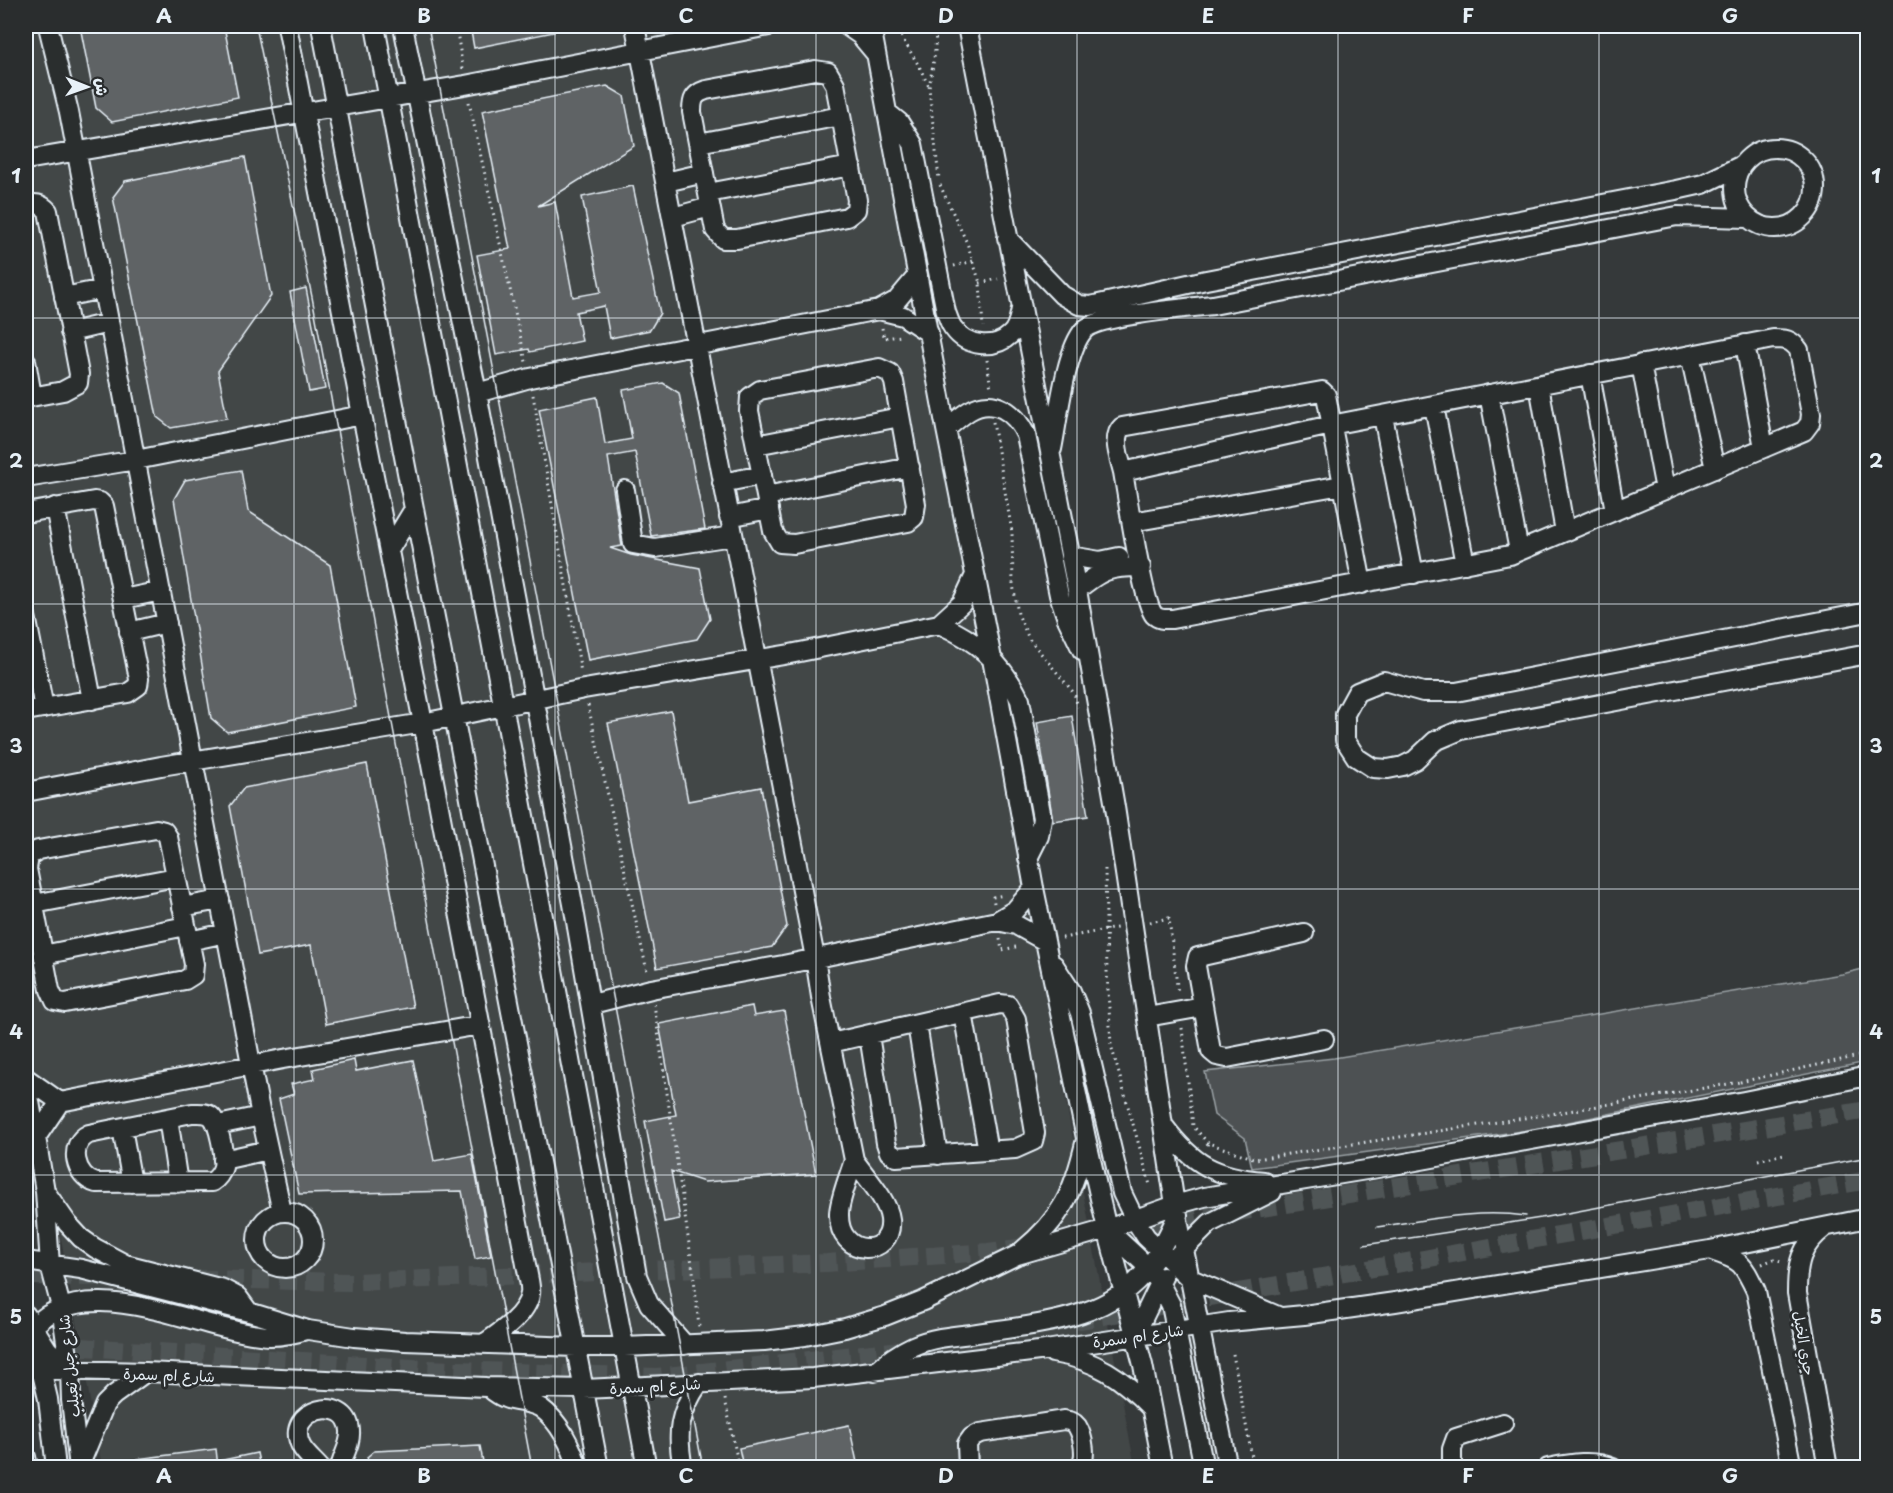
<svg xmlns="http://www.w3.org/2000/svg" width="1893" height="1493" viewBox="0 0 1893 1493" font-family="'Playpen Sans','Playpen Sans Arabic',sans-serif">
	<style>
		.built { fill: #424647 }
		.green { fill: #4d5152; stroke: #9aa1a5; stroke-width: 1.5 }
		.building { fill: #5f6365; stroke: #e8f1f8; stroke-width: 1.5 }
		.lines { fill: none; stroke-linecap: round; stroke-linejoin: round }
		.minor-tunnel { stroke: #505556; stroke-width: 18; stroke-dasharray: 18 9; stroke-linecap: butt }
		.minor-casing { stroke: #e8f1f8; stroke-width: 22 }
		.path { stroke: #e8f1f8; stroke-width: 3; stroke-dasharray: 1.5 4.5; stroke-linecap: butt }
		.minor { stroke: #2a2d2e; stroke-width: 18 }
		.tram { stroke: #e8f1f8; stroke-width: 1.5 }
		.grid { fill: none; stroke: #e8f1f8; stroke-width: 1.5; stroke-opacity: 0.55 }
		.labels { text-anchor: middle; dominant-baseline: central; stroke-width: 6; stroke-linejoin: round; paint-order: stroke }
		.street-label { font-size: 15px; fill: #e8f1f8; stroke: #2a2d2e }
		.neatline { fill: none; stroke: #e8f1f8; stroke-width: 2 }
		.grid-label { font-size: 20px; text-anchor: middle; font-weight: bold; fill: #e8f1f8 }
	</style>
	<rect width="100%" height="100%" fill="#35393a"/>
	<filter id="ink" filterUnits="userSpaceOnUse"><feTurbulence type="fractalNoise" baseFrequency=".0167" numOctaves="2"/><feDisplacementMap in="SourceGraphic" scale="12" xChannelSelector="R" yChannelSelector="G"/><feConvolveMatrix kernelMatrix="1 2 1 2 8 2 1 2 1" color-interpolation-filters="sRGB"/></filter>
	<g filter="url(#ink)">
		<path class="built" d="M26 26H863L1135 1467H102L26 1044Z"/>
		<path class="green" d="M1867 968V1062L1529 1130 1252 1168 1245 1138 1214 1115 1205 1072 1334 1058 1842 974Z"/>
		<path class="building" d="M80 26H224L238 97 112 122 96 108Z
			M470 26H553L554 32 474 48Z
			M607 86 624 96 634 146 538 206 555 202 573 297 601 292 582 197 633 186 660 313 650 330 610 338 604 306 576 312 582 341 530 352 529 349 496 355 477 255 510 249 482 111Z
			M245 157 271 296 218 371 227 418 171 428 157 417 113 197 125 181Z
			M306 288 325 389 309 392 290 292Z
			M663 383 679 393 705 529 651 536 635 452 608 457 622 546 610 548 631 555 700 568 710 619 697 639 588 660 539 409 597 397 605 444 632 439 623 390Z
			M241 470 248 511 330 565 356 707 227 732 211 718 174 499 185 480Z
			M671 711 688 801 761 787 787 926 772 947 657 968 608 723Z
			M1072 716 1088 816 1053 821 1037 722Z
			M367 764 413 1007 326 1024 311 945 258 955 230 806 244 788Z
			M752 1006 754 1016 784 1011 816 1174 704 1182 671 1171 680 1219 664 1222 645 1121 676 1115 659 1024Z
			M354 1060 356 1071 413 1060 434 1161 472 1154 491 1256 475 1259 462 1191 299 1194 279 1099 294 1094 291 1084 315 1079 313 1069Z
			M849 1425 858 1467H743L739 1448Z
			M480 1446 484 1467H370L367 1457 374 1451Z
			M216 1449 218 1467H138L137 1459Z
			M257 1453 260 1467H219L218 1461Z"/>
		<g class="lines">
			<path class="minor-tunnel" d="M1126 1230 1868 1110
				M26 1276 96 1277
				M198 1279 352 1282 827 1263 988 1252 1031 1246
				M1075 1321 1868 1180
				M51 1345 428 1369 656 1377 909 1349"/>
			<g class="minor-casing">
				<path id="minor" d="M48 26 69 112 261 1116 282 1212
					M287 26 362 415 423 723 528 1275C529 1280 531 1288 530 1294 527 1314 501 1332 485 1343
					M321 26 599 1468
					M375 26 647 1468
					M403 26 477 393 573 904 637 1276 649 1304 685 1345
					M635 26C695 336 753 647 815 958L821 997 854 1160
					M847 26 860 35 875 53
					M871 26 946 429 992 659 1034 888 1086 1138 1107 1229 1143 1365 1163 1468
					M967 26 1077 590 1115 807 1175 1205 1228 1468
					M815 70 828 72 835 84 857 200 856 210 847 217 737 239H723L715 230 692 112C692 99 694 94 706 90Z
					M889 114 899 122 913 144 946 312C948 317 950 325 954 329 966 346 994 350 1010 335 1018 329 1019 318 1021 309
					M698 143 841 116
					M1735 188a40 40 0 1 1 80 0a40 40 0 1 1-80 0Z
					M26 160 465 85 769 26
					M666 182 704 173
					M708 193 851 166
					M26 205C35 203 41 203 48 211L79 374 78 383 63 391 26 398
					M673 217 710 207
					M1007 238 1062 295 1079 305 1090 306 1206 280 1676 190 1703 184 1742 165
					M64 297 103 289
					M879 310 903 316 929 333
					M70 332 109 323
					M1773 339C1785 339 1791 339 1799 350L1811 414 1810 423 1804 431 1510 555 1172 619C1165 619 1159 620 1154 615 1143 603 1127 494 1123 472L1331 425Z
					M1745 344 1764 448
					M1690 355 1715 469
					M26 361 32 396
					M1641 364 1665 490
					M879 368 890 373 894 382 916 504 914 517 908 522 794 544 780 543 773 531 749 411 750 397 760 390Z
					M1590 374 1615 511
					M1539 385 1565 532
					M477 393 530 378 879 310 897 300 918 275
					M1489 394 1519 551
					M1434 406 1465 564
					M1383 416 1414 574
					M946 429C953 423 961 416 969 411 994 396 1015 412 1026 435L1059 595 1067 619 1082 650
					M756 445 900 417
					M1052 449C1058 420 1065 351 1084 330 1099 315 1188 308 1213 305L1677 216 1748 218
					M1123 472C1120 459 1111 437 1122 427L1322 391 1326 395 1362 584
					M26 478 136 460 362 415
					M722 483 762 475
					M625 490 633 544 655 548 732 536
					M766 496 910 467
					M55 507 92 700
					M26 513 94 501 100 502 104 506 139 679 138 686 128 693 26 711
					M729 517 769 509
					M1132 522 1342 485
					M389 550 414 509
					M1070 556 1100 561 1119 557
					M1077 590C1102 570 1108 567 1141 567
					M123 599 161 591
					M1868 612 1456 692H1423L1384 681 1357 692 1345 714V740L1356 757 1373 768 1388 769 1403 766 1415 760 1435 741 1461 730 1868 654
					M26 616 44 708
					M939 624C976 640 1003 663 1020 700L1042 818 1039 836 1028 858
					M129 632 167 623
					M26 792 161 766 423 723 584 689 790 654 939 624 962 603 975 575
					M156 829 164 831 168 837 194 964 193 975 185 980 65 1003 55 1001 50 990 27 869 29 856 38 850Z
					M34 904 176 877
					M182 907 220 900
					M997 921 1016 925 1045 941
					M1304 933 1198 957 1196 966 1211 1051 1217 1056 1227 1058 1324 1039
					M189 941 226 933
					M43 955 186 926
					M1054 965 1071 991 1080 1013 1122 1193 1135 1220 1146 1237 1189 1278 1278 1316
					M592 1004 651 989 783 965 997 921 1015 910 1034 888
					M963 1013 988 1151
					M1147 1017 1203 1007
					M917 1024 938 1155
					M831 1043 1000 1004 1008 1005 1016 1019 1035 1133 1033 1141 1015 1149 896 1157 889 1152 886 1143 869 1035
					M26 1078 60 1102 283 1059 480 1025
					M26 1078 45 1191 50 1265 61 1307 70 1370 71 1400 79 1468
					M192 1113C198 1113 206 1112 211 1116 219 1123 225 1156 223 1167 221 1174 218 1178 212 1182L96 1183C75 1177 67 1144 89 1134Z
					M168 1118 178 1183
					M218 1125 261 1116
					M1164 1126C1193 1165 1216 1177 1264 1181
					M122 1128 132 1183
					M37 1136 60 1102
					M223 1160 268 1150
					M854 1160C865 1176 888 1200 890 1219 894 1258 838 1259 839 1214 839 1200 850 1174 854 1160Z
					M47 1194 68 1224 81 1238 95 1248 125 1264 223 1289 238 1297 249 1312
					M257 1240a28 28 0 1 1 56 0a28 28 0 1 1-56 0Z
					M1824 1228C1800 1247 1797 1263 1797 1293L1828 1468
					M1108 1230 1149 1268 1159 1282 1171 1305 1204 1468
					M1022 1251C1062 1218 1073 1193 1085 1143
					M1712 1251C1742 1261 1742 1262 1756 1291L1792 1468
					M1179 1254 1210 1223 1272 1192
					M26 1261 81 1269 249 1312 308 1330 354 1337 405 1341 576 1347H624L764 1341 805 1336 845 1328 885 1316 923 1301 1017 1255 1107 1229 1175 1205 1204 1197 1372 1169 1744 1101 1868 1076
					M26 1315 48 1350 70 1370
					M1135 1335 1163 1277
					M26 1336C78 1261 200 1333 270 1336 282 1336 294 1334 306 1330
					M26 1341 41 1369 48 1399 56 1468
					M1053 1353C1096 1360 1121 1377 1151 1408
					M26 1369 146 1372 486 1387 584 1389 813 1378 1039 1351 1229 1322 1304 1315 1395 1302 1710 1250 1868 1218
					M875 1372C887 1361 898 1353 913 1346 931 1338 952 1336 971 1334 1033 1324 1108 1322 1149 1267 1161 1251 1169 1232 1178 1215
					M493 1391C496 1393 501 1397 505 1398 516 1403 530 1401 541 1408 559 1421 572 1447 578 1468
					M26 1457 28 1468
					M81 1462 105 1404 114 1395 146 1372
					M320 1468C314 1461 305 1454 301 1446 283 1409 348 1393 350 1431 351 1444 343 1455 340 1468
					M683 1468C676 1433 679 1412 699 1383
					M968 1468 967 1444 972 1437 980 1433 1064 1420C1070 1421 1073 1421 1077 1426 1083 1436 1088 1459 1079 1468
					M1452 1468V1449L1456 1438 1503 1423
					M1548 1468C1569 1464 1593 1459 1613 1468"/>
			</g>
			<path class="path" d="M456 26 463 69
				M895 26 919 66 929 87
				M936 26 935 52 929 88 939 179
				M469 102 526 362
				M940 185 967 243 980 283 983 327
				M954 266 973 261
				M980 283 998 279
				M882 328 884 338 901 336
				M987 360 991 389
				M533 395 581 672
				M993 422 1012 532 1013 584 1018 614 1029 639 1074 693 1078 707
				M588 705 647 971
				M1105 869 1107 971 1111 1045 1150 1185
				M994 903 993 897 1004 895
				M1150 922 1169 918 1178 994
				M1062 938 1117 928
				M1000 939 1002 950 1020 946
				M654 1004 694 1278 699 1327
				M1182 1028 1193 1126 1208 1143
				M1740 1082 1868 1054
				M1207 1145 1208 1143 1256 1159 1563 1112 1740 1082
				M1758 1160 1784 1154
				M1762 1264 1774 1259 1784 1262
				M1233 1354 1254 1468
				M725 1399 739 1468"/>
			<use href="#minor" class="minor"/>
			<path class="tram" d="M256 26 312 297 532 1468
				M428 26 703 1468
				M1377 1227C1427 1220 1476 1209 1526 1216
				M1364 1245 1541 1218 1868 1157"/>
		</g>
	</g>
	<path class="grid" d="M294 26V1468M555 26V1468M816 26V1468M1077 26V1468M1338 26V1468M1599 26V1468M26 318H1868M26 604H1868M26 889H1868M26 1175H1868"/>
	<g class="labels">
		<g class="street-label">
			<text transform="translate(1138 1335) rotate(-8)">شارع ام سمرة</text>
			<text transform="translate(1805 1343) rotate(80)">جري الخيل</text>
			<text transform="translate(68 1366) rotate(-96)">شارع جبل ثعيلب</text>
			<text transform="translate(169 1374) rotate(2)">شارع ام سمرة</text>
			<text transform="translate(655 1385) rotate(-3)">شارع ام سمرة</text>
		</g>
	</g>
	<rect width="1893" height="1493" fill="none" stroke="#2a2d2e" stroke-width="66"/>
	<g transform="translate(87 87) rotate(91)" stroke="#2a2d2e" stroke-width="4.5" paint-order="stroke">
	<path d="M0-4.5L10 22L0 15L-10 22Z" fill="#e8f1f8"/>
	<text y="-9" font-size="16" font-weight="bold" text-anchor="middle" fill="#e8f1f8">ش</text>
	</g>
	<rect x="33" y="33" width="1827" height="1427" class="neatline"/>
	<g class="grid-label">
		<text x="164" y="23">A</text>
		<text x="424" y="23">B</text>
		<text x="686" y="23">C</text>
		<text x="946" y="23">D</text>
		<text x="1208" y="23">E</text>
		<text x="1468" y="23">F</text>
		<text x="1730" y="23">G</text>
		<text x="16" y="183">1</text>
		<text x="1876" y="183">1</text>
		<text x="16" y="468">2</text>
		<text x="1876" y="468">2</text>
		<text x="16" y="753">3</text>
		<text x="1876" y="753">3</text>
		<text x="16" y="1039">4</text>
		<text x="1876" y="1039">4</text>
		<text x="16" y="1324">5</text>
		<text x="1876" y="1324">5</text>
		<text x="164" y="1483">A</text>
		<text x="424" y="1483">B</text>
		<text x="686" y="1483">C</text>
		<text x="946" y="1483">D</text>
		<text x="1208" y="1483">E</text>
		<text x="1468" y="1483">F</text>
		<text x="1730" y="1483">G</text>
	</g>
</svg>
